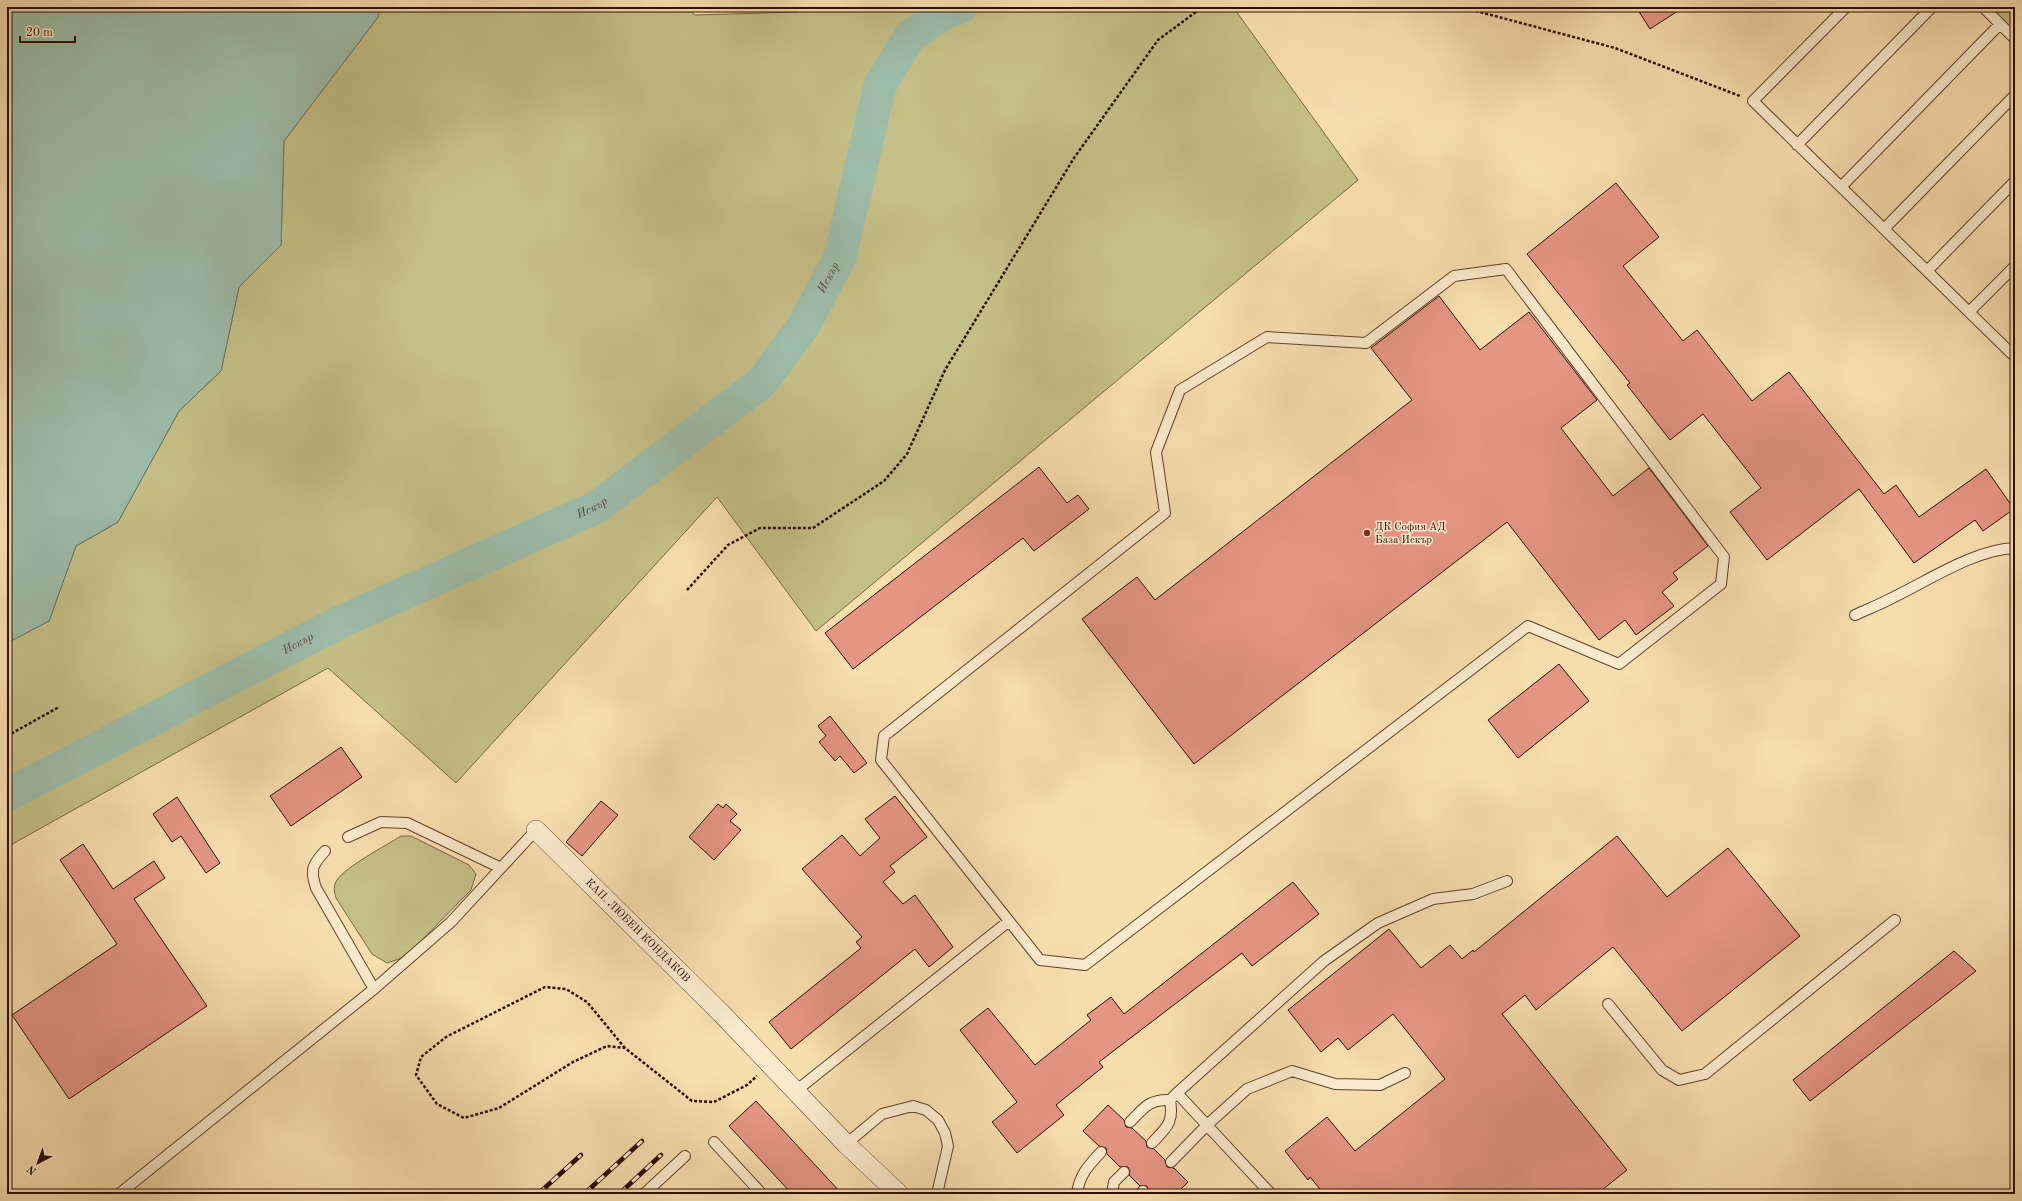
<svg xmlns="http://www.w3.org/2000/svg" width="2022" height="1201" viewBox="0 0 2022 1201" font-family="'Old Standard TT',serif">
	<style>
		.green { fill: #c4bf86; stroke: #786644 }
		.water { fill: #9dbca9; stroke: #6f7666 }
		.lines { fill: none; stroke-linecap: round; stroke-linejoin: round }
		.river { stroke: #9dbca9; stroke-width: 33 }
		.building { fill: #e49584; stroke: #2b0e02 }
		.lane-casing { stroke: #5e422d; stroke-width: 12 }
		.street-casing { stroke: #5e422d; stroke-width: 20 }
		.path { stroke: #2b0e02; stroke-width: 2.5; stroke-dasharray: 3 2; stroke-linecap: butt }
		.lane { stroke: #faeacb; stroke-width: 10 }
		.street { stroke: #faeacb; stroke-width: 19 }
		.rail-casing { stroke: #2b0e02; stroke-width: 4.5 }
		.rail { stroke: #faeacb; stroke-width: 3; stroke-dasharray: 9; stroke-linecap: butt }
		.poi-dot { fill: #8f2418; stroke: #faeacb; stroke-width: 1.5 }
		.labels { text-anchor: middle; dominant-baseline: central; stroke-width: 3; stroke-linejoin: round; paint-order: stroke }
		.poi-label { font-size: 11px; fill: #2b0e02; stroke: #faeacb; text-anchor: start }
		.street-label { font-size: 11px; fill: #2b0e02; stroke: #faeacb }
		.water-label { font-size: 12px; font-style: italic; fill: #534b3c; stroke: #faeacb }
	</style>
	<rect width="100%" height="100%" fill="#f7deaf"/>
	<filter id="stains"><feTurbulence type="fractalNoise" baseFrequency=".005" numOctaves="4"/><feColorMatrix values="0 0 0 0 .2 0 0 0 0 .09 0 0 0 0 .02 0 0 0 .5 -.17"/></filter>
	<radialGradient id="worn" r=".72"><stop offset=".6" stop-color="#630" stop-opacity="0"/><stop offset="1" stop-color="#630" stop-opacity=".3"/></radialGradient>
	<path class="green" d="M380 7H685L695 15 798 12 804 7H1233L1358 180 816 631 717 497 456 783 328 668 7 847V643L49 621 76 546 118 522 179 411 221 371 239 287 281 245 284 141 378 17Z
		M1983 7H2015V39Z
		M401 836H411L469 865 476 874 471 890 413 949 399 959 387 963 372 954 336 898C334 891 333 886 337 880 345 867 387 845 401 836Z"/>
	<path class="water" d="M7 7H380L378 17 284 141 281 245 239 287 221 371 179 411 118 522 76 546 49 621 7 643Z"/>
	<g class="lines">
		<path class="river" id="s1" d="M7 795 342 621 597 507 762 382 804 325 840 257 880 85 910 36 944 13 961 7"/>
	</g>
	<path class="building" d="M1636 7H1684L1650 29Z
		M1616 183 1659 237 1623 266 1683 341 1697 330 1752 401 1789 372 1884 494 1896 485 1919 517 1986 469 2014 509 1983 531 1975 520 1914 563 1859 489 1767 560 1730 512 1761 488 1703 414 1670 440 1627 385 1630 383 1527 254Z
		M1439 296 1480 350 1529 312 1597 400 1561 428 1613 496 1649 468 1708 546 1673 573 1678 579 1662 592 1674 606 1636 635 1625 620 1599 640 1507 522 1194 764 1082 619 1137 577 1155 600 1412 400 1371 348Z
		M1039 467 1067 503 1078 495 1089 509 1034 551 1023 538 853 669 825 633Z
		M1559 664 1589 701 1518 758 1488 720Z
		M830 716 867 763 854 773 840 756 835 761 819 742 826 736 818 726Z
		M341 747 362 777 291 826 270 796Z
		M895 796 927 837 890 866 895 872 883 882 903 904 915 895 953 947 929 967 915 949 791 1049 769 1022 861 948 856 942 862 937 802 869 842 835 860 856 880 838 865 819Z
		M177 797 220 863 206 873 181 836 172 842 153 814Z
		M601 801 618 815 582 856 566 842Z
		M718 804 723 808 726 804 737 814 730 821 741 830 714 860 689 837Z
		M1617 836 1667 897 1728 848 1800 936 1682 1031 1613 947 1536 1010 1525 995 1502 1014 1627 1170 1597 1194H1324L1310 1177 1308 1180 1285 1151 1327 1117 1355 1151 1445 1079 1393 1014 1348 1050 1338 1038 1321 1052 1288 1010 1389 929 1421 968 1450 945 1462 959 1473 950 1474 952Z
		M83 844 113 889 154 861 165 878 134 899 207 1006 69 1099 12 1015 117 944 60 860Z
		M1293 882 1319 914 1252 966 1242 953 1099 1062 1103 1067 1056 1105 1064 1115 1017 1153 992 1122 1017 1102 960 1030 988 1008 1035 1065 1091 1020 1087 1015 1111 997 1124 1014Z
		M1954 951 1976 971 1810 1101 1793 1080Z
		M756 1101 842 1194H792L729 1126Z
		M1108 1105 1124 1120 1126 1127 1132 1128 1146 1141 1147 1147 1154 1149 1165 1160 1167 1167 1174 1168 1188 1182 1176 1194H1149L1147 1186H1140L1129 1175 1130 1171 1128 1167H1120L1107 1154 1106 1148 1099 1146 1083 1131Z"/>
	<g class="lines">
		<g class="lane-casing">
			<path id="lane" d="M1846 7 1753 101 2013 355 2015 352
				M1983 7 2015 39
				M1797 145 1932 7
				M1841 187 2000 24
				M1884 229 2015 95
				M1927 271 2015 181
				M1969 312 2015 266
				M1855 615C1868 609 1881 604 1894 597 1929 580 1976 549 2015 548
				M348 837 381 822 407 823 501 868
				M325 851C312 865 310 870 316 888L374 989
				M1608 1004 1662 1070 1679 1080 1705 1074 1895 920
				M797 1090 1009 921 1040 960 1085 965 1528 626 1619 664 1721 584 1724 557 1506 269 1454 276 1366 343 1267 337 1180 390 1156 452 1165 513 884 736 881 760 1009 921
				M1130 1122C1144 1108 1149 1099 1170 1100L1177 1093
				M714 1142 762 1194
				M1152 1143C1167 1127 1174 1123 1170 1100
				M846 1144 882 1114 913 1106 926 1110 938 1120 945 1133 948 1146 937 1194
				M1171 1162 1207 1125 1247 1089 1292 1071 1335 1084 1380 1085 1405 1073
				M119 1194 374 989 451 922 536 830
				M644 1194 685 1156
				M1077 1194C1079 1175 1089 1165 1101 1152
				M1112 1194 1114 1182 1124 1172
				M1140 1194 1143 1191
				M1271 1194 1177 1093 1324 961 1378 923 1433 899 1473 894 1507 881"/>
		</g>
		<g class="street-casing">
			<g id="street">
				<path id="s2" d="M536 830 721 1013 846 1144 899 1194"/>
			</g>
		</g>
		<path class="path" d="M1461 7 1615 48 1740 96
			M687 590 728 545 760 528H813L884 481 907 454 945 370 1074 158 1158 40 1200 9 1207 7
			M7 736 59 707
			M625 1048 587 1002 566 989 545 987 446 1037 421 1057 416 1075 437 1104 464 1118 499 1108 573 1062 607 1046 625 1048 692 1101 714 1102 747 1085 757 1076"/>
		<use href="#lane" class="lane"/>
		<use href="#street" class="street"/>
		<g class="rail-casing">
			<path id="rail" d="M538 1194 581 1155
				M584 1194 642 1141
				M619 1194 661 1155"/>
		</g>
		<use href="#rail" class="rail"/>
	</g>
	<circle class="poi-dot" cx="1367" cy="533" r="4"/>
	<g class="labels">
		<g class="poi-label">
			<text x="1375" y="527">ДК София АД<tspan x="1375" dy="13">База Искър</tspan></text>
		</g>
		<g class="street-label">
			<text stroke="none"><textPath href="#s2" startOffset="143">КАП. ЛЮБЕН КОНДАКОВ</textPath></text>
		</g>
		<g class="water-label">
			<text stroke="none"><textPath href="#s1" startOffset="988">Искър</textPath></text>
			<text stroke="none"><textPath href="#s1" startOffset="652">Искър</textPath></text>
			<text stroke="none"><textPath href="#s1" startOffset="328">Искър</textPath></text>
		</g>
	</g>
	<rect width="2022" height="1201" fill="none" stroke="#f7deaf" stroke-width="24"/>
	<rect x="8" y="8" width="2006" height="1185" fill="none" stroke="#2b0e02" stroke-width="2"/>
	<rect x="12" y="12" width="1998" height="1177" fill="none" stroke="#2b0e02"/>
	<g transform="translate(38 1163) rotate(221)" stroke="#faeacb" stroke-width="3" paint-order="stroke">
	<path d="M0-3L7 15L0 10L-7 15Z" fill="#2b0e02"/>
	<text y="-6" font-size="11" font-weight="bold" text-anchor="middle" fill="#2b0e02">N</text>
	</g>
	<path d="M20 36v6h55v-6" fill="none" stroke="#2b0e02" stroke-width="2"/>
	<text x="26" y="36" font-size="12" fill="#2b0e02" stroke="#faeacb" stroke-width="3" paint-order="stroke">20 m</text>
	<rect width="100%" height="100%" filter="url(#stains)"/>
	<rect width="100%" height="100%" fill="url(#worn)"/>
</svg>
